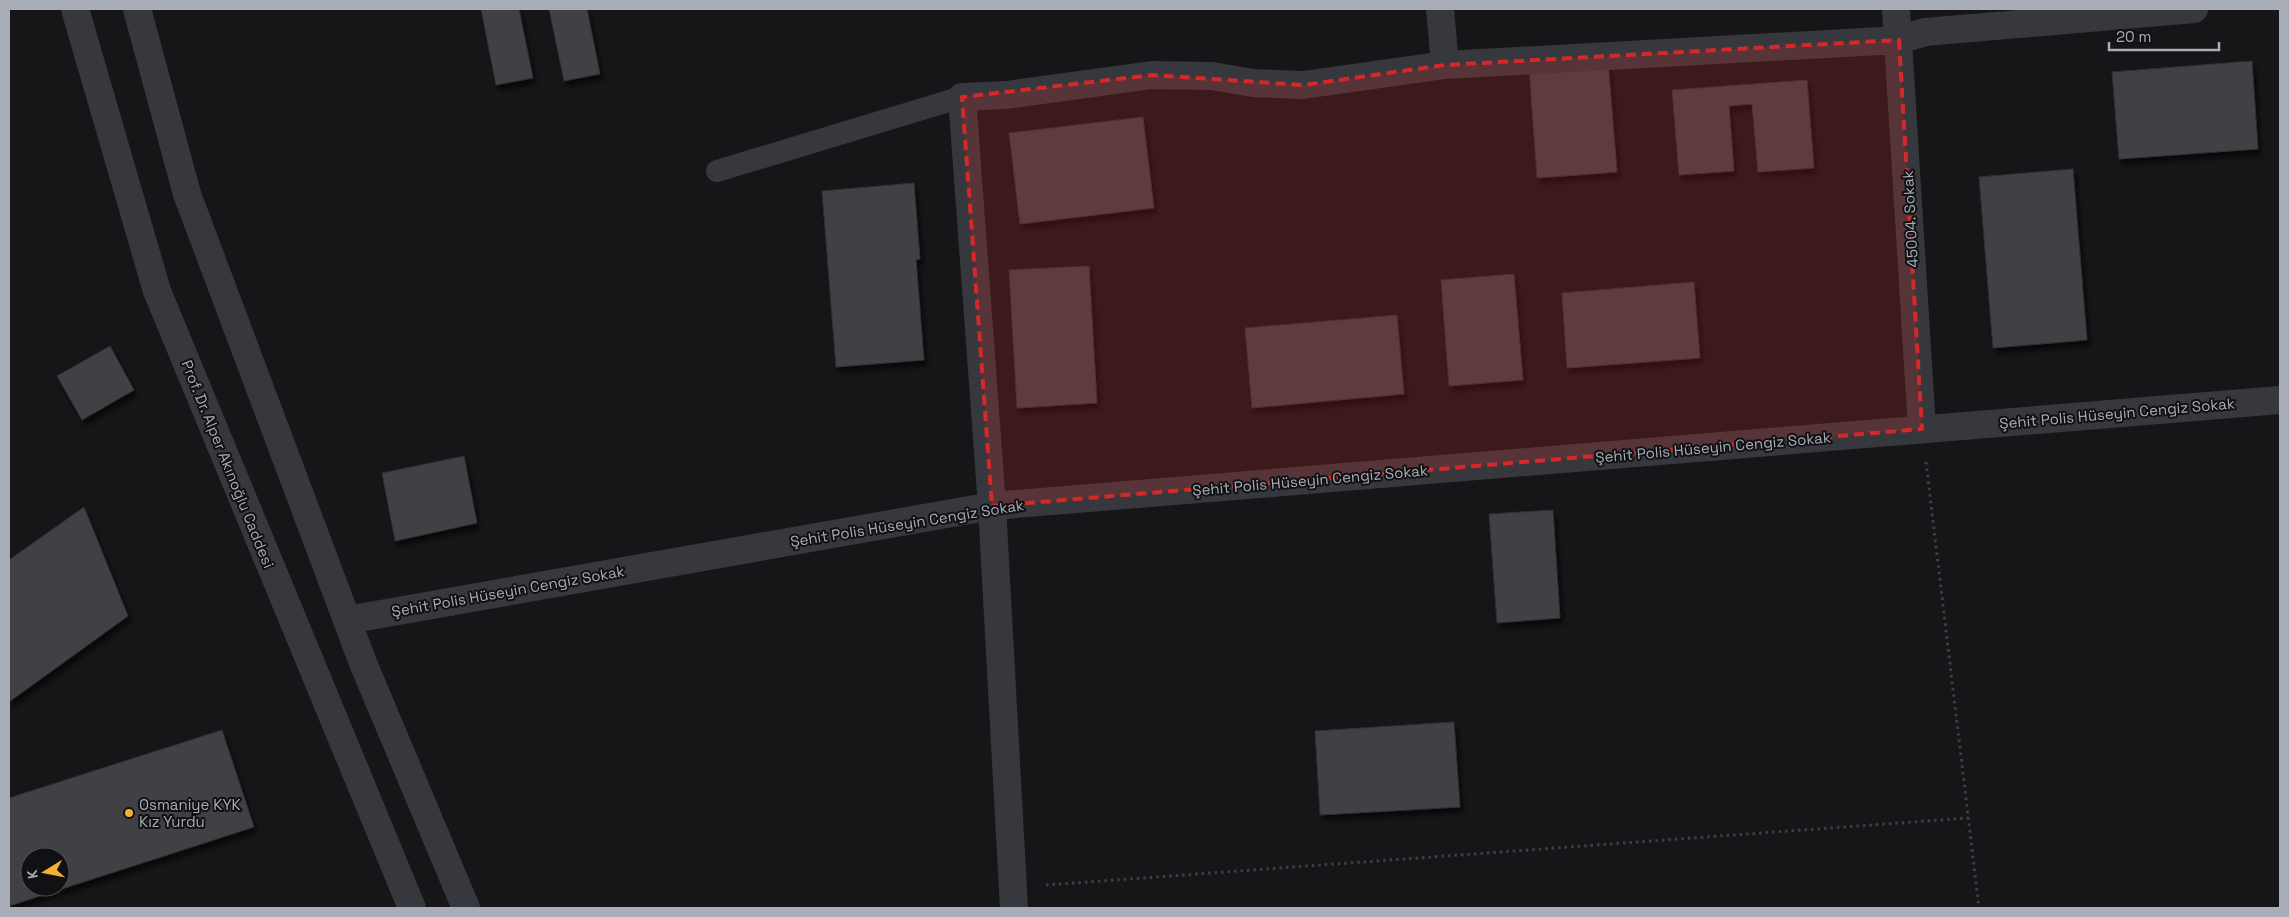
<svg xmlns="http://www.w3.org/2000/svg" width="2289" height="917" viewBox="0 0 2289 917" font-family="'Space Grotesk',sans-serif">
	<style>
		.building { fill: #404145; stroke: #303034; fill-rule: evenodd; filter: url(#shadow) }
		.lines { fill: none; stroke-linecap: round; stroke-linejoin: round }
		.path { stroke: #3d3f44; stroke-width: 3; stroke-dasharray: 2.5 4; stroke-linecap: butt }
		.service { stroke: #37383d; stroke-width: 22 }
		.minor { stroke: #37383d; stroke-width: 28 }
		.marked { fill: #d62828; fill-opacity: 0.2; stroke: #d62828; stroke-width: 4; stroke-dasharray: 10 6; stroke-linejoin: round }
		.poi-dot { fill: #f2b134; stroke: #111113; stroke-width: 2 }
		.labels { text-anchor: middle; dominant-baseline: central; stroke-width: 4; stroke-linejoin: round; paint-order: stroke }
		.street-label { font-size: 15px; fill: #a8adb8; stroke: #111113 }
		.poi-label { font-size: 15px; fill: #a8adb8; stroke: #111113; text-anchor: start }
	</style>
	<defs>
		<filter id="shadow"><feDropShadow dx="3" dy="5.5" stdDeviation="2.5" flood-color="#0009"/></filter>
	</defs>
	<rect width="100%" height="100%" fill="#161618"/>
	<path class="building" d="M481 9H519L533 78 496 85Z
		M549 9H587L600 74 564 81Z
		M1608 61 1617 172 1537 178 1529 67Z
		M2252 61 2258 149 2119 159 2112 72Z
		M1807 80 1814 168 1758 172 1752 104 1729 106 1734 171 1679 175 1672 90Z
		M1143 117 1154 208 1020 224 1009 133Z
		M2073 169 2087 340 1993 348 1979 177Z
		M914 183 920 259 916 260 924 360 836 367 822 191Z
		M1089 266 1097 403 1017 408 1009 270Z
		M1514 274 1523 380 1449 386 1441 280Z
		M1694 282 1700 358 1567 368 1562 293Z
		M1397 315 1404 394 1252 408 1245 328Z
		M110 346 134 390 82 420 57 376Z
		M464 456 477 523 395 541 382 473Z
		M84 507 128 616 9 702V560Z
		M1553 510 1560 618 1497 623 1489 514Z
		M1454 722 1460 807 1320 815 1315 731Z
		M222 730 254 827 9 906V798ZM30 857H60V887H30Z"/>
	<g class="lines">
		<path class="path" d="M1926 462 1979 908
			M1046 885 1968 818"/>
		<path class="service" d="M717 171 962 97"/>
		<path class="minor" d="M75 9 157 291 412 908
			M137 9 187 194 363 663 466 908
			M1440 9 1445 65
			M1896 9 1922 429
			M347 620 992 506 2280 400
			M1014 908 992 506 962 97 1006 95 1152 75 1212 76 1253 83 1303 85 1445 65 1899 40 1925 32 2194 9"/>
	</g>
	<path class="marked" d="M1899 40 1922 429 992 506 962 97 1152 75 1303 85 1445 65Z"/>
	<circle class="poi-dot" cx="129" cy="813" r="5"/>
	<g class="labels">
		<g class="street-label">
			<text transform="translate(1910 219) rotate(-93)">45004. Sokak</text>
			<text transform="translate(2117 413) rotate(-5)">Şehit Polis Hüseyin Cengiz Sokak</text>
			<text transform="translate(1713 447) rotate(-5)">Şehit Polis Hüseyin Cengiz Sokak</text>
			<text transform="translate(228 464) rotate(68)">Prof. Dr. Alper Akınoğlu Caddesi</text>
			<text transform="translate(1310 480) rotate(-5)">Şehit Polis Hüseyin Cengiz Sokak</text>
			<text transform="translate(907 523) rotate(-9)">Şehit Polis Hüseyin Cengiz Sokak</text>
			<text transform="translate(508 591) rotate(-10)">Şehit Polis Hüseyin Cengiz Sokak</text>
		</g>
		<g class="poi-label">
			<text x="139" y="804">Osmaniye KYK<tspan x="139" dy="17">Kız Yurdu</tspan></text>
		</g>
	</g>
	<rect width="2289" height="917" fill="none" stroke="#a8adb8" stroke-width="20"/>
	<g transform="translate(45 872) rotate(260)"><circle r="24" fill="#111113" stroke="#4d4f55"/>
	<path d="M0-4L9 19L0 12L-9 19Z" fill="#f2b134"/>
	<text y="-8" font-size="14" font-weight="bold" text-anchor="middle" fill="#a8adb8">K</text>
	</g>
	<path d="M2109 42v8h110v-8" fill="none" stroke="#a8adb8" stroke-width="2.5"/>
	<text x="2116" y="42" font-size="15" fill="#a8adb8" stroke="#111113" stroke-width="4" paint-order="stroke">20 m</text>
</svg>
